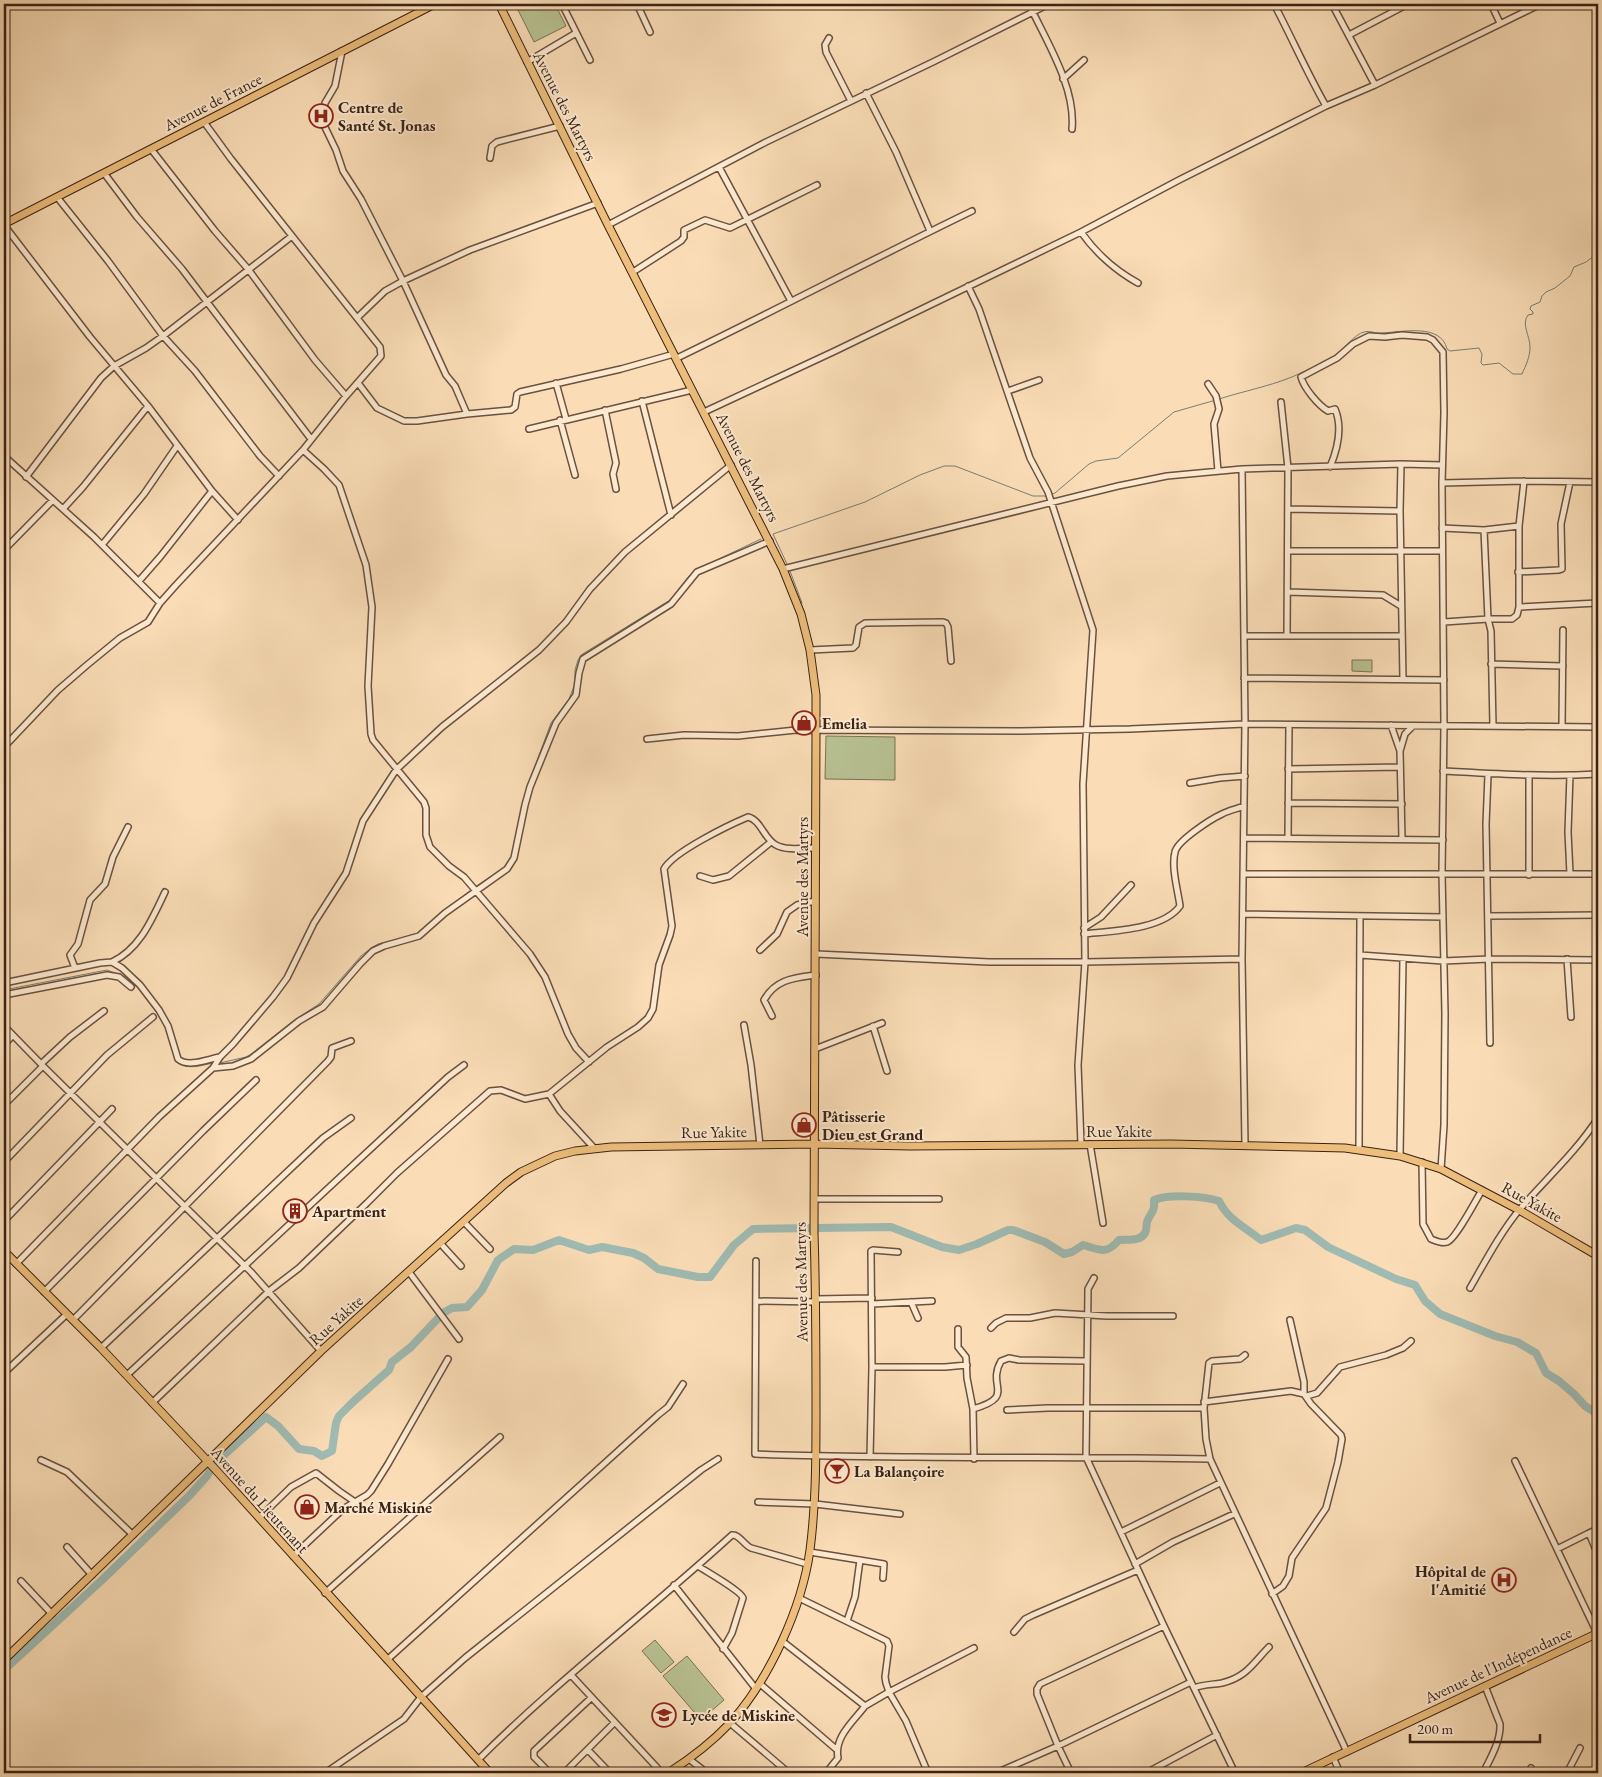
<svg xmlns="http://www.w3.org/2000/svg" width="1602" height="1777" viewBox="0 0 1602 1777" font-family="'EB Garamond',serif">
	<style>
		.green { fill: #b8c293; stroke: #7a7254 }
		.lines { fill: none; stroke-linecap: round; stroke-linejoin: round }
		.stream { stroke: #777e74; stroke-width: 1 }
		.river { stroke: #9fbbb3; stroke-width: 8 }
		.minor-casing { stroke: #6b513e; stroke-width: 8 }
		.major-casing { stroke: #3b2215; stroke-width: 9 }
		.minor { stroke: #fce9d0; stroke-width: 5 }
		.major { stroke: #edbe7c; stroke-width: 7 }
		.labels { text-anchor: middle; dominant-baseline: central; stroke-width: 4; stroke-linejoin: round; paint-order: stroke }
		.street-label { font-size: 16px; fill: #3b2215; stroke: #fce9d0 }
		.poi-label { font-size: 16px; font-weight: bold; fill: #3b2215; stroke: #fce9d0; text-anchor: start }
	</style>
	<rect width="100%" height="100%" fill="#faddb7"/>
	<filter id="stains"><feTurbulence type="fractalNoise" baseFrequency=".004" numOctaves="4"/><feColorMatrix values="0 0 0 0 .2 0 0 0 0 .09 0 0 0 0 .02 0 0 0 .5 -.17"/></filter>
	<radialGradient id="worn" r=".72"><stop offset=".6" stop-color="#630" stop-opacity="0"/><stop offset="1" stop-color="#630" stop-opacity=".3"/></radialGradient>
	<path class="green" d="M515 4H555L566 26 534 42Z
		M1352 660H1372V672L1352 671Z
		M826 736 895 737V780L825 779Z
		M655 1640 674 1662 661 1673 642 1651Z
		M687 1656 724 1700 701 1720 663 1676Z"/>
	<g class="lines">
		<path class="stream" d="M1219 399C1247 390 1277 385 1303 372 1315 367 1327 361 1337 354 1345 348 1355 334 1364 332 1370 330 1376 334 1382 333 1402 332 1441 323 1447 349L1450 351 1479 348 1482 354 1481 363 1483 365 1499 363 1513 374H1522C1526 365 1530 357 1530 347 1530 336 1521 324 1528 315L1533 314V312L1530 309 1531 306 1540 302 1542 296 1546 292 1555 288 1570 276 1574 267 1586 262 1598 253
			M1050 495 1055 493 1089 464 1096 461 1118 458 1174 412 1216 400
			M787 564 773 534 865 502 920 475 944 466H955L1033 496H1046
			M704 566 761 539
			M790 571 802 603
			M528 785 551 723 569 699 575 684V670L578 660 581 655 670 600 689 576 696 571
			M518 828 526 793
			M475 887 505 867
			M450 907 472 889
			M417 934 427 925
			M4 990 107 970 126 977 137 987 161 1018
			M179 1062C187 1071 203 1065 213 1063
			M220 1063 246 1057 251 1054 293 1021 319 1004 361 956 371 948 378 944 394 940"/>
		<path class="river" d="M4 1670 102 1580 189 1496 207 1476 215 1463 266 1417 278 1426 299 1449 314 1451 322 1456 332 1451 336 1423 339 1416 354 1401 389 1370 392 1362 411 1347 443 1313 452 1308 467 1307 482 1290 498 1260 514 1249 533 1250 559 1240 589 1250 602 1247 633 1253 644 1258 658 1269 698 1277H710L734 1245 753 1229 891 1227 942 1247 959 1250 977 1244 1008 1230H1013L1045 1242 1064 1254 1072 1252 1083 1245C1100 1250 1106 1255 1119 1240 1128 1239 1140 1242 1145 1233 1147 1230 1146 1226 1147 1222 1151 1211 1155 1213 1154 1200 1168 1194 1204 1196 1219 1201 1229 1221 1244 1226 1261 1240L1296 1228 1305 1230 1328 1247 1396 1279 1415 1285 1425 1301 1440 1314 1495 1336 1517 1342 1536 1353 1546 1373 1559 1381 1574 1394 1585 1406 1598 1414"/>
		<g class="minor-casing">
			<path id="minor" d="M562 4 590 60
				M637 4 650 32
				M1029 4C1046 41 1076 87 1072 129
				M1274 4C1292 38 1307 73 1326 106
				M1332 4 1375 85
				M1491 4 1500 23
				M1349 35 1408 4
				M829 38 825 45 826 52 851 101
				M342 51 335 86 325 103 322 121 336 150 343 171 361 199 403 281 446 375 455 386 467 414
				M527 62 576 33
				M1063 79 1084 60
				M866 93 896 152 930 231
				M151 149 215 231 248 269 315 360 346 396
				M490 158 492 146 497 142 560 126
				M719 167 791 301
				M104 173 137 217 182 269 311 439
				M57 197 108 261 163 336 195 371 260 456 279 476
				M4 225 90 337 148 406 212 491 238 520
				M608 225 766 142 935 61 1049 4
				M1081 232C1095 252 1116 271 1138 283
				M633 272 681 241 684 237V230L705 220 730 228 817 185
				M968 286 979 309 1030 458 1048 492 1093 630 1083 784 1085 962 1078 1065 1081 1144
				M357 318 385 291 403 281 470 250 598 203
				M677 358C776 310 873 259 972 211
				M358 383 377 408 404 421H417L467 414 511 410 515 407 517 394 520 392 621 369 674 354
				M556 383 566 419
				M1208 384 1216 396 1219 409 1214 424 1218 471
				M1008 391 1039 380
				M642 401 671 515
				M1281 402 1288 468 1287 635
				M605 410 616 463 613 474 616 489
				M704 412 835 351 1081 232 1179 180 1326 106 1375 85 1541 4
				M560 420 575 475
				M529 429 692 390
				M303 450 324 469 339 485 366 565 372 607 368 686 371 734 373 740 424 802 426 808V835L430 847 449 866 464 877 530 954 545 977 568 1034 576 1048 589 1062
				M4 456 94 537 160 603
				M1401 464 1400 511 1403 679
				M1330 467C1338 448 1343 428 1335 409L1328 411C1318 405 1304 388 1301 377L1337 358 1353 344 1369 336 1385 337 1402 335 1427 337 1433 340 1443 352 1444 413 1442 483 1444 726 1442 873 1445 1014 1444 1125 1441 1169
				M1242 469 1245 724 1242 959 1245 1145
				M26 477 101 378 114 366 146 348 163 336 292 236
				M1442 483 1524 481 1598 482
				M63 509 83 487 148 406
				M1288 509 1400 511
				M1442 528 1484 530 1519 526
				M1484 530 1488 619 1491 631 1493 726
				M102 545 144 494 177 446
				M4 550 53 500
				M1288 551H1442
				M783 569 1118 486 1167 476 1242 469 1401 464 1442 465
				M1518 572 1559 570 1562 569 1561 524 1570 482
				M139 581 160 557 212 491
				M1288 592 1383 595 1401 606
				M1519 607 1598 603
				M1444 622 1488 619H1512L1517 615 1519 607V526L1524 481
				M1244 636H1402
				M810 650 853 648 856 645 859 627 865 623 943 622 946 623 948 627 951 661
				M1491 664 1563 666
				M1244 678 1444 680
				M1391 725 1400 751
				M1562 726 1563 630
				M647 739 684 735 738 736 796 730 1021 731 1130 729 1245 724 1598 727
				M4 747 58 690 87 665 120 638 148 622 160 603 176 585 303 450 346 396 381 356 380 347 231 159 204 122
				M1288 769 1400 767
				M1443 771C1495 774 1546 777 1598 774
				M1488 775 1486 824 1490 1043
				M1529 775V875
				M1190 783 1220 778 1245 776
				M1288 803 1402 804
				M1244 838 1443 840
				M1288 838 1289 725
				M1402 839 1400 751 1405 734 1413 726
				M1243 874H1598
				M1570 874 1568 832 1570 775
				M700 876 713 880 729 876 771 842
				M1243 914 1443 917
				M1488 916 1598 915
				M1084 928 1101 917 1131 885
				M1084 934C1111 931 1163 930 1180 906 1178 891 1171 867 1175 852 1177 841 1211 819 1222 814 1229 810 1237 809 1244 806
				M760 950 777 934 787 912 797 905 815 901
				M816 954 989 962H1085L1242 959
				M1360 955 1443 961 1489 959 1598 960
				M1567 959 1571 1017
				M112 962C140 949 152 919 165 892
				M75 968 70 955 78 944 90 900 105 884 113 857 128 827
				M4 983 100 963 112 962 122 968 140 985 159 1010 168 1026 178 1059C188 1068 208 1059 220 1057
				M4 995 107 975 119 977 131 987
				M772 1016 764 1000C776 979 794 978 816 975
				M744 1025 751 1065 760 1145
				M4 1026 43 1066 251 1272 321 1351
				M873 1026 887 1071
				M4 1045 12 1036
				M815 1049 882 1023
				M41 1064 70 1037 104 1011
				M213 1068 233 1066 251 1059 299 1021 323 1007 360 964 373 951 384 946 419 936 445 913 507 869 514 858 525 805 530 787 556 723 576 695 579 673 583 659 671 604 697 572 770 541
				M549 1094 560 1111 594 1148
				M4 1105 43 1066
				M1090 1144 1103 1223
				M1359 1149 1360 916
				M1400 1156 1403 959
				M4 1162 107 1055 153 1017
				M1422 1162 1423 1224 1431 1239C1436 1241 1442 1244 1447 1242 1455 1240 1476 1200 1482 1190
				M814 1199H939
				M4 1221 112 1109
				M464 1222 490 1249
				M440 1243 461 1266
				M756 1261 755 1454C808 1457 861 1456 914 1457 1013 1458 1111 1457 1210 1459L1347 1752
				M16 1264 159 1117 213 1068 220 1057 233 1044 273 997 287 978 314 923 346 873 363 821 396 770 442 727 539 650 566 622 590 589 625 552 731 465
				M409 1272 459 1339
				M1094 1278 1088 1289 1086 1457 1164 1626 1235 1773
				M1470 1288C1485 1262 1500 1233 1520 1209 1546 1179 1576 1152 1598 1118
				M44 1292 203 1131 256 1080
				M816 1299 872 1298
				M756 1301 816 1302
				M911 1302 918 1318
				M872 1304 932 1301
				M73 1320 328 1061 331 1057 332 1048 351 1041
				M1290 1320 1304 1382V1394
				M991 1328 996 1323 1006 1318H1030L1055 1313 1107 1316H1173
				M958 1329V1347L966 1357 967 1378 973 1409 974 1459
				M101 1348 323 1138 351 1118
				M872 1367H945L967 1365
				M4 1373 67 1314
				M127 1375 448 1077 464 1065
				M1307 1396 1317 1393 1340 1367 1386 1355 1403 1348 1411 1341
				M1204 1402 1291 1391 1304 1394 1311 1404 1341 1435 1342 1439 1338 1462 1326 1508 1292 1558 1289 1576 1283 1586 1272 1594
				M152 1403 269 1291 299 1268 367 1203 397 1173 490 1091 501 1090 525 1099 549 1094 607 1047 638 1027 648 1018 653 1009 659 965 670 935 672 926 664 869C673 852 729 825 748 817 761 820 764 839 776 845 787 851 803 848 815 848
				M973 1409C1017 1396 986 1387 1001 1361L1009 1358 1019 1360 1087 1361
				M1007 1410 1048 1408H1204
				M870 1457 872 1367 871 1251 873 1250 898 1252
				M1210 1459 1206 1439 1204 1408 1209 1363 1212 1361 1240 1359 1245 1355
				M41 1460 67 1472 133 1535
				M1515 1461 1597 1633
				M758 1502 815 1504 900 1514
				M259 1518 291 1487 316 1473 339 1491 355 1502
				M1598 1529 1589 1533 1598 1555
				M1121 1532 1220 1483
				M67 1547 92 1575
				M1557 1549 1589 1533
				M810 1552 884 1564 883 1578
				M293 1556 343 1509 367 1495 371 1491 388 1464 448 1359
				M1135 1564 1173 1542 1234 1514
				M698 1566C707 1572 741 1591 743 1598L732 1633 723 1649
				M21 1581 52 1614
				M674 1585 756 1689
				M325 1593 500 1437
				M799 1598 887 1641 889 1646 885 1677 886 1683 889 1692 906 1721 928 1773
				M847 1621 855 1597 860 1560
				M1014 1632 1025 1619 1033 1615 1138 1570
				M782 1641 865 1706 889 1692 974 1648
				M387 1660 658 1415 668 1407 683 1384
				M571 1675 662 1773
				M759 1683 836 1749
				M1194 1688C1205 1684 1211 1685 1222 1683 1247 1677 1253 1663 1269 1647
				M730 1723 789 1773
				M588 1750 610 1773
				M1333 1757 1340 1773
				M689 1759 707 1773
				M478 1760C558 1680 649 1611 732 1535 739 1534 744 1545 751 1548L807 1564
				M325 1773 404 1719 421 1697 465 1658 701 1470 718 1459
				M550 1773 534 1757V1751L591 1698
				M564 1773 614 1723
				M826 1773 838 1758C834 1737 853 1722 865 1706
				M996 1773 1058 1746 1191 1682
				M1071 1773 1058 1746 1037 1694V1689L1040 1684 1164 1626
				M1146 1773 1217 1735
				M1483 1773C1490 1759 1501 1741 1500 1724L1485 1686
				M1528 1773 1531 1768
				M1567 1773 1580 1748"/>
		</g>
		<g class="major-casing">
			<path id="major" d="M499 4 608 225 783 569 801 614 810 650 816 695V731L814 1233C816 1292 816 1351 816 1410 816 1457 816 1504 810 1550 802 1608 769 1680 730 1723 712 1742 690 1759 668 1773
				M4 224 435 4
				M4 1251 101 1348 215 1469 490 1773
				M4 1660 321 1351 506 1183 521 1172 555 1156 575 1151 611 1147 814 1144 910 1146 1171 1144 1345 1148 1400 1156 1441 1169 1519 1210 1598 1256
				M1301 1773 1598 1633"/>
		</g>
		<use href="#minor" class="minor"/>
		<use href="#major" class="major"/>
	</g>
	<defs>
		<g id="hospital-ring" transform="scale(1.25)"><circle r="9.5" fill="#fce9d0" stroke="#8f2418" stroke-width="1.5"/><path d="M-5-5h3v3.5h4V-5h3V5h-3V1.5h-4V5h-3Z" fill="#8f2418"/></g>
		<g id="shop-ring" transform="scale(1.25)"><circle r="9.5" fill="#fce9d0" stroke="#8f2418" stroke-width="1.5"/><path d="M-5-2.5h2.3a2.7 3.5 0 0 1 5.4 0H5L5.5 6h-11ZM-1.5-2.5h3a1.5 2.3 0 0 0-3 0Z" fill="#8f2418"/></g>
		<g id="building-ring" transform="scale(1.25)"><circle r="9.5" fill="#fce9d0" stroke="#8f2418" stroke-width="1.5"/><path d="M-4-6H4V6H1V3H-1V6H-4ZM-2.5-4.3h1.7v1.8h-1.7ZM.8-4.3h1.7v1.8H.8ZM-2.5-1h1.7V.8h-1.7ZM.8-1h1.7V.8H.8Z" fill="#8f2418"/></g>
		<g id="bar-ring" transform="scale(1.25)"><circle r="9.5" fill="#fce9d0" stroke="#8f2418" stroke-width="1.5"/><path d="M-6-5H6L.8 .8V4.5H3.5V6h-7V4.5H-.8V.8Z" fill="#8f2418"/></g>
		<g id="school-ring" transform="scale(1.25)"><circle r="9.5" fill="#fce9d0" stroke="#8f2418" stroke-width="1.5"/><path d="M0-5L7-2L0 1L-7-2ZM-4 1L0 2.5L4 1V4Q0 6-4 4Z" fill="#8f2418"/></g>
	</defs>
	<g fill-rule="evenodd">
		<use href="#hospital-ring" x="321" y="116"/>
		<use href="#shop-ring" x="804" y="723"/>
		<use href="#shop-ring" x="804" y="1125"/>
		<use href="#building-ring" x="295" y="1211"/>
		<use href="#bar-ring" x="837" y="1471"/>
		<use href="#shop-ring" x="307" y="1507"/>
		<use href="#hospital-ring" x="1504" y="1580"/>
		<use href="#school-ring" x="664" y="1715"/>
	</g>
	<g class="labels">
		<g class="street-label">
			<text transform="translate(213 102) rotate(-27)">Avenue de France</text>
			<text transform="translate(565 106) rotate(63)">Avenue des Martyrs</text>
			<text transform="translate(748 467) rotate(63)">Avenue des Martyrs</text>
			<text transform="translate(802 877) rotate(-90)">Avenue des Martyrs</text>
			<text x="1119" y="1131">Rue Yakite</text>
			<text transform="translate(714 1132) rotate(-1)">Rue Yakite</text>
			<text transform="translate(1532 1202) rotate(29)">Rue Yakite</text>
			<text transform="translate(801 1282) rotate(-91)">Avenue des Martyrs</text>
			<text transform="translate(336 1320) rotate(-42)">Rue Yakite</text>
			<text transform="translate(260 1500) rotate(48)">Avenue du Lieutenant</text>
			<text transform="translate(1498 1665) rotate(-25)">Avenue de l'Indépendance</text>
		</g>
		<g class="poi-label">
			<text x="338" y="107">Centre de<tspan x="338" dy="18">Santé St. Jonas</tspan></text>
			<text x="822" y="723">Emelia</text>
			<text x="822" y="1116">Pâtisserie<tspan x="822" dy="18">Dieu est Grand</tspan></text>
			<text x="312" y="1211">Apartment</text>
			<text x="854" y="1471">La Balançoire</text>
			<text x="324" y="1507">Marché Miskine</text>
			<text x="1486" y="1571" text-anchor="end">Hôpital de<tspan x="1486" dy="18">l'Amitié</tspan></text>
			<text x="682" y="1715">Lycée de Miskine</text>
		</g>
	</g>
	<rect width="1602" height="1777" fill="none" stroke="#faddb7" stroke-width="20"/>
	<rect x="5" y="5" width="1592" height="1767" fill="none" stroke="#3b2215" stroke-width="2.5"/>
	<rect x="10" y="10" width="1582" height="1757" fill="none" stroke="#3b2215"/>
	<path d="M1410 1734v8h130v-8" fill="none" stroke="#3b2215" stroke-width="2.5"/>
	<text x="1417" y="1734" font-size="15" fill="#3b2215" stroke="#fce9d0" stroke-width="4" paint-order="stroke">200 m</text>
	<rect width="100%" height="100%" filter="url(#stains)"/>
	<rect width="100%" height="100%" fill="url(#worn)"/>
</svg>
